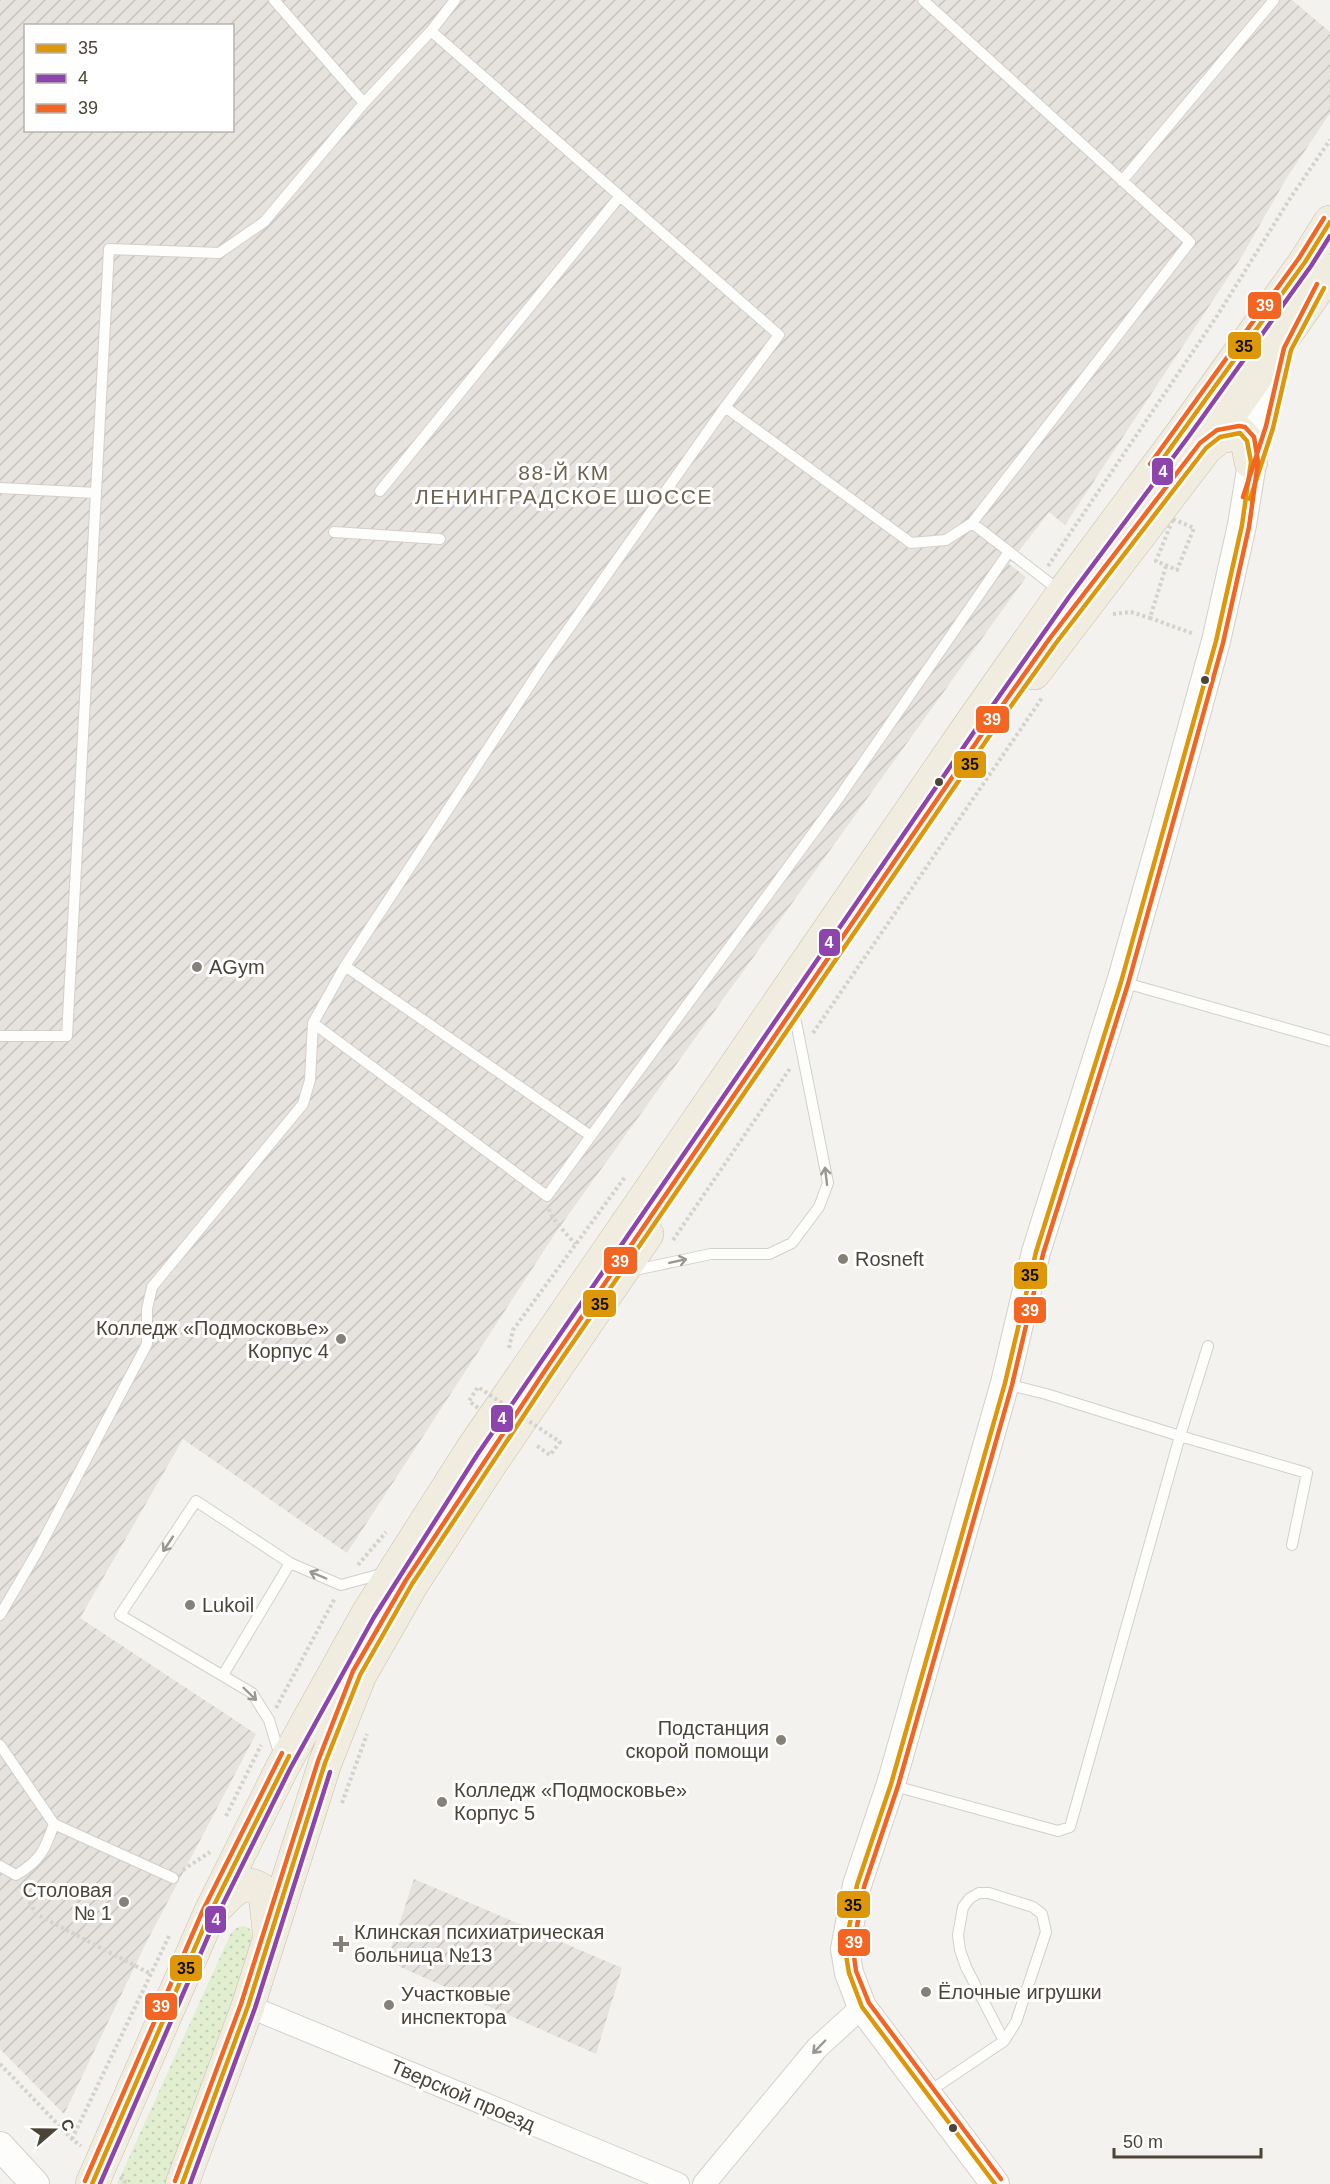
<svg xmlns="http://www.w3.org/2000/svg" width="1330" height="2184" viewBox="0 0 1330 2184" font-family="Arial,sans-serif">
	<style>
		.industrial { fill: url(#industrial-furrows); fill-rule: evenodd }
		.park { fill: url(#park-dots) }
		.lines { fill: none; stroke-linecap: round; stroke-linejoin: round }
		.service-casing { stroke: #d2d0cb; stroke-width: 12 }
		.minor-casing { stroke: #d2d0cb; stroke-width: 24 }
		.tertiary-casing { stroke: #d2d0cb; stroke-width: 30 }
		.trunk-casing { stroke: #ccbfa9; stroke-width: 34 }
		.path { stroke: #d3d2cc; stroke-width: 4; stroke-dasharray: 3 3; stroke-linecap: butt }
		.service { stroke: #fdfdfc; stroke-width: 10 }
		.minor { stroke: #fdfdfc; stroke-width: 22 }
		.tertiary { stroke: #fdfdfc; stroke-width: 28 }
		.trunk { stroke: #f0ece0; stroke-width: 33 }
		.path-bridge { stroke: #d3d2cc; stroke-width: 4; stroke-dasharray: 3 3; stroke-linecap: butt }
		.bus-1-casing { stroke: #fff; stroke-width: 9 }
		.bus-2-casing { stroke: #fff; stroke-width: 9 }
		.bus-3-casing { stroke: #fff; stroke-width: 9 }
		.bus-1 { stroke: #dd9709; stroke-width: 4.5 }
		.bus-2 { stroke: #8e44ad; stroke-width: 4.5 }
		.bus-3 { stroke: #f26522; stroke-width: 4.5 }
		.oneway { stroke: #9b9791 }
		.bus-dot { fill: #4b4439; stroke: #fff; stroke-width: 2 }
		.poi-dot { fill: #868178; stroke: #fff; stroke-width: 2 }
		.labels { text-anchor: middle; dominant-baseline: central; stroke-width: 6; stroke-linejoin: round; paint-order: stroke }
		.poi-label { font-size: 20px; fill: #4b4439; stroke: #fff; text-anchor: start }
		.street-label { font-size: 20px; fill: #4b4439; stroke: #fff }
		.neighbourhood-label { font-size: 21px; letter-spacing: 1.5px; fill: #6e6250; stroke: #fff }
		.line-badge { stroke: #fff; stroke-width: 2 }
		.badge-label { font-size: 16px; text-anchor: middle; font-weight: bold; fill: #fff }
		.pale-badge-label { font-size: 16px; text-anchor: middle; font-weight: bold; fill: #111 }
	</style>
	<defs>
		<pattern id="industrial-furrows" width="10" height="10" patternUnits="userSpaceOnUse" patternTransform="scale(1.5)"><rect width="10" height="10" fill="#e6e2de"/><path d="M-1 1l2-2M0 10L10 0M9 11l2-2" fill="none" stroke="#c7c3bf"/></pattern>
		<pattern id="park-dots" width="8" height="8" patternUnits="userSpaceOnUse" patternTransform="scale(1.5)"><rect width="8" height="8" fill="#e1eecf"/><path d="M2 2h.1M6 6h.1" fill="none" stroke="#c3cdb2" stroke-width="1.8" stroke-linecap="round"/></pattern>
	</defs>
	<rect width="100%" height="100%" fill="#f4f2ee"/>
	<path class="industrial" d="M0 0H1292L1330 32V113L1286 179 1242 256 1065 525 1049 512 1009 564 1026 577 556 1232 347 1553 183 1439 80 1618 256 1734 147 1941 64 2114 0 2049ZM26 26H232V130H26Z
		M414 1879 622 1968 596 2054 387 1961Z"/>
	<path class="park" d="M245 1926 251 1930 253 1943 165 2184H117L231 1933 238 1927Z"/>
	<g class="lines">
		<g class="service-casing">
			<path id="service" d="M274 0 364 103
				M923 0 1190 242 972 523 1060 591
				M431 31 779 335 725 407
				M1122 181 1274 0
				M0 488 96 493
				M380 491 620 196
				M334 532 440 539
				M345 966 591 1136
				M1122 982 1330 1041
				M313 1023 547 1196 838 799 1008 553
				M0 1036H67L109 249 219 253 264 222 364 103 431 31 455 0
				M630 1271 711 1254H769L792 1243 819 1207 828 1183 795 1017
				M1208 1346 1180 1436 1307 1473 1292 1545
				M0 1615 37 1552 147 1344V1309L152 1287 303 1104 310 1080 313 1023 345 966 543 665 725 407 911 543 946 540 972 523
				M223 1675 290 1563
				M0 1745 54 1824C45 1850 40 1861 16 1875L0 1866
				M280 1756 269 1720 252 1693 120 1615 196 1501 290 1563 341 1585 385 1573
				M891 1785 1058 1831 1070 1827 1180 1436 1046 1394 1006 1384
				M54 1824 173 1878
				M927 2093 1004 2041 1016 2022 1046 1932 1042 1914 1033 1907 989 1893H979L970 1898 963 1907 958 1935 960 1950 966 1967 1004 2041"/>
		</g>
		<g class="minor-casing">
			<path id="minor" d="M248 2006 678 2184
				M704 2184 817 2048 862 2007"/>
		</g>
		<g class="tertiary-casing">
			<path id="tertiary" d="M0 2146 35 2184
				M995 2184 862 2007 849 1973 845 1949 857 1885 891 1784 1005 1383 1036 1252 1121 982 1163 834 1216 641 1242 525 1260 414 1279 352"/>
		</g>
		<g class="trunk-casing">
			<path id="trunk" d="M1206 448 1220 437 1240 433 1247 441 1251 462
				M1034 673 1206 448 1330 271
				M214 1910C230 1893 243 1874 265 1893L269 1931
				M92 2184 210 1913 283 1766 368 1613 471 1451 970 725 1063 593 1183 432 1305 262 1330 222
				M182 2184 248 2006 325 1763 360 1675 412 1584 489 1466 647 1234"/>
		</g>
		<path class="path" d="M1173 519 1194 528 1177 570 1156 561Z
			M1048 566 1217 316 1291 197 1330 140
			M1166 566 1150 618 1194 634
			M1113 614 1131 612 1150 618
			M813 1033 1042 698
			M549 1209C551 1219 567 1234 575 1244
			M673 1240 791 1067
			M509 1348 513 1330 625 1177
			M358 1565 386 1532
			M276 1708 335 1598
			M342 1803 367 1734
			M226 1816 261 1745
			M183 1870 210 1852
			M21 1886 36 1914 151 1974
			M0 2064 72 2139 81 2146
			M72 2139 170 1934
			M120 2177 125 2181 124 2184"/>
		<use href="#service" class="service"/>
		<use href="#minor" class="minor"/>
		<use href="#tertiary" class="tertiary"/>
		<use href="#trunk" class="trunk"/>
		<path class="path-bridge" d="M478 1408 469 1401 478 1387 560 1442 550 1455 536 1445"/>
		<g class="bus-1-casing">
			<path id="bus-1" d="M1156 468 1305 262 1330 222
				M1250 499 1273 428 1291 350 1324 288
				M92 2184 210 1913 289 1756
				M182 2184 248 2006 325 1763 360 1675 412 1584 552 1373 988 738 1056 643 1206 448 1220 437 1240 433 1247 441 1251 462 1242 525 1216 641 1121 982 1036 1252 1005 1383 891 1784 857 1885 845 1949 849 1973 862 2007 995 2184"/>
		</g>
		<g class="bus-2-casing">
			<path id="bus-2" d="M100 2184 217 1916 290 1769 374 1617 477 1455 976 729 1069 597 1189 436 1311 266 1330 236
				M190 2184 255 2008 330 1772"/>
		</g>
		<g class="bus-3-casing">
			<path id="bus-3" d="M1150 464 1299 258 1324 218
				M1243 497 1266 426 1284 348 1317 284
				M85 2181 203 1910 282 1753
				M175 2181 241 2004 318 1761 353 1671 406 1580 546 1369 982 734 1050 638 1200 443 1217 430 1239 426 1245 427 1254 437 1258 462 1249 527 1223 643 1128 984 1043 1254 1012 1385 898 1786 864 1887 853 1949 856 1971 869 2003 1001 2179"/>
		</g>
		<use href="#bus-1" class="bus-1"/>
		<use href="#bus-2" class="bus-2"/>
		<use href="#bus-3" class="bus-3"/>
	</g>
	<defs><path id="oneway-shaft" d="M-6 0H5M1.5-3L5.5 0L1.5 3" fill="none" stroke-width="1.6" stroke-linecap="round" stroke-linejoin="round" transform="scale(1.5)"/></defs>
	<g class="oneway">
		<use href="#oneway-shaft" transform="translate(826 1176) rotate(-97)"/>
		<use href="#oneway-shaft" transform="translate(678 1261) rotate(-12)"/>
		<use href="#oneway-shaft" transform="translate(168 1544) rotate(124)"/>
		<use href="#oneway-shaft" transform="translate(318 1575) rotate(-157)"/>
		<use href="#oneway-shaft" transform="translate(250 1694) rotate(44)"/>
		<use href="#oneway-shaft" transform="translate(819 2047) rotate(134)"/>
	</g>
	<g class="bus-dot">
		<circle cx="1205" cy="680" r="5"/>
		<circle cx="939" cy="782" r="5"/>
		<circle cx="953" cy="2128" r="5"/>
	</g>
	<g class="poi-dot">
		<circle cx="197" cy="967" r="6"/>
		<circle cx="843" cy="1259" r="6"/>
		<circle cx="341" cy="1339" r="6"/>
		<circle cx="190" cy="1605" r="6"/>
		<circle cx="781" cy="1740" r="6"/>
		<circle cx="442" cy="1802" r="6"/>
		<circle cx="124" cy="1902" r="6"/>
		<path d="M338 1935h6v6h6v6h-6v6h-6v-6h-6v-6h6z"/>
		<circle cx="926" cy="1992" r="6"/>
		<circle cx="389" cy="2005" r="6"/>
	</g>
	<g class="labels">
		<g class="poi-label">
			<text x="209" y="967">AGym</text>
			<text x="855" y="1259">Rosneft</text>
			<text x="329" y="1328" text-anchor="end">Колледж «Подмосковье»<tspan x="329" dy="23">Корпус 4</tspan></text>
			<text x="202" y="1605">Lukoil</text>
			<text x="769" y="1728" text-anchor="end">Подстанция<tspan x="769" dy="23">скорой помощи</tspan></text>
			<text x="454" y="1790">Колледж «Подмосковье»<tspan x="454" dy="23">Корпус 5</tspan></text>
			<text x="112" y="1890" text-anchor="end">Столовая<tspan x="112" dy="23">№ 1</tspan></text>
			<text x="354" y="1932">Клинская психиатрическая<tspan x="354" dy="23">больница №13</tspan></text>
			<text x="938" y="1992">Ёлочные игрушки</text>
			<text x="401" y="1994">Участковые<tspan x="401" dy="23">инспектора</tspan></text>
		</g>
		<g class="street-label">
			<text transform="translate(463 2095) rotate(23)">Тверской проезд</text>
		</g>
		<g class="neighbourhood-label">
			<text x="564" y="472">88-Й КМ<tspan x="564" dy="24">ЛЕНИНГРАДСКОЕ ШОССЕ</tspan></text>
		</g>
	</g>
	<g class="line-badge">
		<rect x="1247" y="291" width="35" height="29" rx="6" fill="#f26522"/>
		<rect x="1227" y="331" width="35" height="29" rx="6" fill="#dd9709"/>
		<rect x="1151" y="457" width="23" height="29" rx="6" fill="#8e44ad"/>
		<rect x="975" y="705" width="35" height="29" rx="6" fill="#f26522"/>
		<rect x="953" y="750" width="34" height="29" rx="6" fill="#dd9709"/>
		<rect x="818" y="928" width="23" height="29" rx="6" fill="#8e44ad"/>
		<rect x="603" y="1246" width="35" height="29" rx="6" fill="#f26522"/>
		<rect x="1013" y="1261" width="35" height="29" rx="6" fill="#dd9709"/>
		<rect x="582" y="1289" width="35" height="29" rx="6" fill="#dd9709"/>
		<rect x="1013" y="1296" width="34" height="28" rx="6" fill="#f26522"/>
		<rect x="490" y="1404" width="24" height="29" rx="6" fill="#8e44ad"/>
		<rect x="836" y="1890" width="35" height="29" rx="6" fill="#dd9709"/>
		<rect x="204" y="1905" width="23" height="29" rx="6" fill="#8e44ad"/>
		<rect x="837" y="1928" width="34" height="29" rx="6" fill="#f26522"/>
		<rect x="169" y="1954" width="34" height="28" rx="6" fill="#dd9709"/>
		<rect x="144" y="1992" width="34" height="29" rx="6" fill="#f26522"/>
	</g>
	<g class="badge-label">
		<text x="1265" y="311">39</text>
		<text x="1163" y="477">4</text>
		<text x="992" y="725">39</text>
		<text x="829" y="948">4</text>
		<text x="620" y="1267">39</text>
		<text x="1030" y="1316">39</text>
		<text x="502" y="1424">4</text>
		<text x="216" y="1925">4</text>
		<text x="854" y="1948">39</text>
		<text x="161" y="2012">39</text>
	</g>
	<g class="pale-badge-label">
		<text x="1244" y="352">35</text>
		<text x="970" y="770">35</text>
		<text x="1030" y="1281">35</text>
		<text x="600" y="1310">35</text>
		<text x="853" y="1911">35</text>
		<text x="186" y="1974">35</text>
	</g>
	<rect x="24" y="24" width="210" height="108" fill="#ffffff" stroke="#b7b4b0" stroke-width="1.5"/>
	<rect x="36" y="44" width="30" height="9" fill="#dd9709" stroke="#b7b4b0" stroke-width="1.5"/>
	<text x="78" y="54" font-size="18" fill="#4b4439">35</text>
	<rect x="36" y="74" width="30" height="9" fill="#8e44ad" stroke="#b7b4b0" stroke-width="1.5"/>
	<text x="78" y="84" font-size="18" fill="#4b4439">4</text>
	<rect x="36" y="104" width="30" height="9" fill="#f26522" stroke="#b7b4b0" stroke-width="1.5"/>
	<text x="78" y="114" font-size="18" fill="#4b4439">39</text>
	<g transform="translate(54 2130) rotate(70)" stroke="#ffffff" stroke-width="4.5" paint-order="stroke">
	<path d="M0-4.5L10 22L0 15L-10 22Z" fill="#4b4439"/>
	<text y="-9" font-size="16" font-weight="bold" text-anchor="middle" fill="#4b4439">С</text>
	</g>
	<path d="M1114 2148v9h147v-9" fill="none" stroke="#4b4439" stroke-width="3"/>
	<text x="1123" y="2148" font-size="18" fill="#4b4439" stroke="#ffffff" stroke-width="4.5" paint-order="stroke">50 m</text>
</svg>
